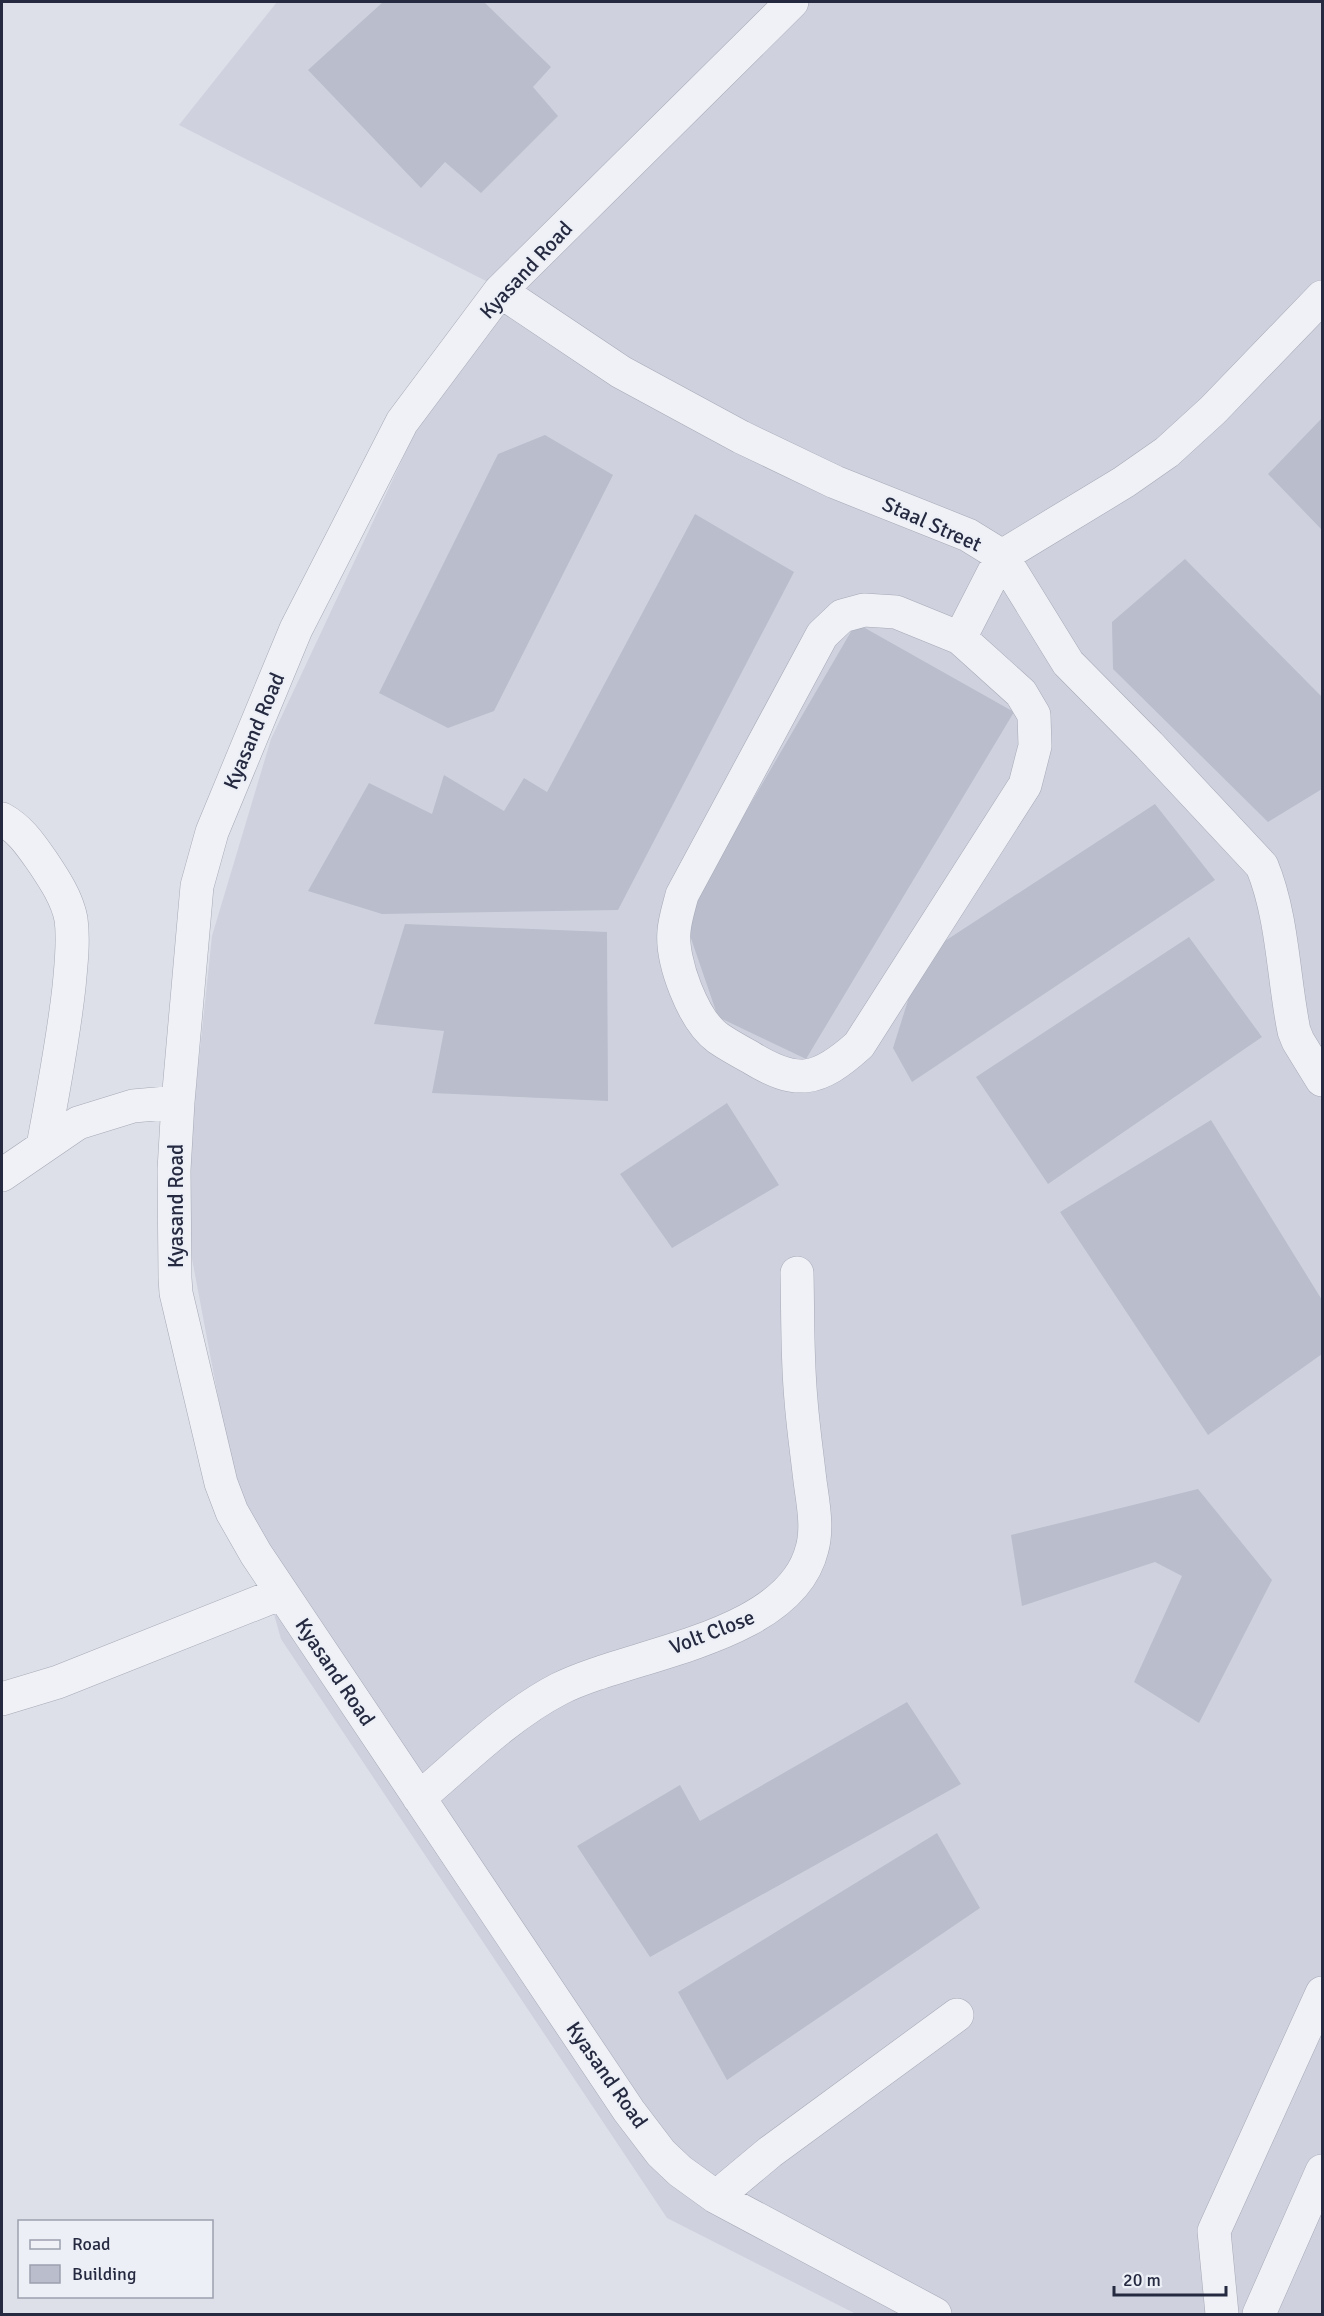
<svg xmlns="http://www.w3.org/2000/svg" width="1324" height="2316" viewBox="0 0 1324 2316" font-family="Signika,sans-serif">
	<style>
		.built { fill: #cfd2de }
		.building { fill: #b9bdcc }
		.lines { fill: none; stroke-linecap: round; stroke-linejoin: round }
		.minor-casing { stroke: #a6a9b6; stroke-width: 34 }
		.minor { stroke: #f0f1f6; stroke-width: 33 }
		.labels { text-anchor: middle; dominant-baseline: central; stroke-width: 4.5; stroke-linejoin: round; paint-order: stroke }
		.street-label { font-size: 21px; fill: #252a41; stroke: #eceff6 }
	</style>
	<rect width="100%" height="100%" fill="#dde0e8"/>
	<path class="built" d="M277 2H1322V2314H856L667 2218 281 1639 229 1455 183 1211 212 936 271 739 486 281 179 125Z"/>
	<path class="building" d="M383 2H484L551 67 533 87 558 116 481 193 445 162 421 188 308 70Z
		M1322 418V530L1268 474Z
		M545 435 613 475 494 711 448 728 379 693 498 454Z
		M695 514 794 572 618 910 382 914 308 891 369 783 432 814 444 775 504 811 524 778 547 792Z
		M1185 559 1322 697V789L1268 822 1113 669 1112 622Z
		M856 623 1014 712 806 1059 718 1017 684 918Z
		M1155 804 1215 880 912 1082 893 1048 922 956Z
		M405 924 607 932 608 1101 432 1093 444 1031 374 1024Z
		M1189 937 1262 1037 1048 1184 976 1077Z
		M727 1103 779 1185 672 1248 620 1174Z
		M1211 1120 1322 1300V1354L1208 1435 1060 1212Z
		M1198 1489 1272 1580 1199 1723 1134 1682 1182 1576 1155 1562 1022 1606 1011 1535Z
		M907 1702 961 1784 650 1957 577 1846 680 1785 700 1821Z
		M937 1833 980 1908 727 2080 678 1992Z"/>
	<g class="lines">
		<g class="minor-casing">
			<path id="minor" d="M792 2 500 291 402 422 296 629 212 832 197 886 178 1102 174 1170 175 1278 176 1293 221 1483 232 1512 256 1554 629 2111 661 2153 680 2171 716 2197 935 2314
				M500 291 621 372 741 437 835 482 968 535 1002 556 1124 482 1167 452 1213 410 1322 297
				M1002 556 1068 663 1149 745 1262 866C1283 917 1283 977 1294 1031L1298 1041 1322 1080
				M864 610 896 612 960 638 1021 693 1034 715 1035 746 1025 785 859 1045C818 1082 797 1086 750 1057 739 1051 728 1045 718 1038 693 1020 671 961 674 931 675 919 679 907 682 895L822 635 842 616Z
				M960 638 1002 556
				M2 819C20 829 30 844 42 861 54 879 67 898 71 919 74 941 71 965 69 987 63 1041 53 1093 43 1146
				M2 1175 78 1123 133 1106 178 1102
				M2 1699 58 1682 282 1593
				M419 1798C463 1761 507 1716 559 1689 630 1653 790 1639 812 1549 818 1528 813 1503 810 1481 807 1454 803 1427 801 1400 797 1358 798 1315 797 1273
				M716 2197 770 2152 957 2015
				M1222 2314 1214 2231 1322 1993
				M1259 2314 1322 2171"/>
		</g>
		<use href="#minor" class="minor"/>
	</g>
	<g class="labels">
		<g class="street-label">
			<text transform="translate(526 270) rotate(-47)">Kyasand Road</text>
			<text transform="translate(932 524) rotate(24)">Staal Street</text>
			<text transform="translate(254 731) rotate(-67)">Kyasand Road</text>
			<text transform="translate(176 1206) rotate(-90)">Kyasand Road</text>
			<text transform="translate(712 1632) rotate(-21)">Volt Close</text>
			<text transform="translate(335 1672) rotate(56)">Kyasand Road</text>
			<text transform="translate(607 2075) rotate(55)">Kyasand Road</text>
		</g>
	</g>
	<rect width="1324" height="2316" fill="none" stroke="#252a41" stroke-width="6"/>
	<rect x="18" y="2220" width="195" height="78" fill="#eceff6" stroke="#9ca0ae" stroke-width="1.5"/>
	<rect x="30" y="2240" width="30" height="9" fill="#f0f1f6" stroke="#9ca0ae" stroke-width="1.5"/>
	<text x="72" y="2250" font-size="18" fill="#252a41">Road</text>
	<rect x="30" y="2265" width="30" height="18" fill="#b9bdcc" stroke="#9ca0ae" stroke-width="1.5"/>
	<text x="72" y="2280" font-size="18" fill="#252a41">Building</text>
	<path d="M1114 2286v9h112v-9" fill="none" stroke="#252a41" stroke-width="3"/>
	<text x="1123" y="2286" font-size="18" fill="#252a41" stroke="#eceff6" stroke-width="4.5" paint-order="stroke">20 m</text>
</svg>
